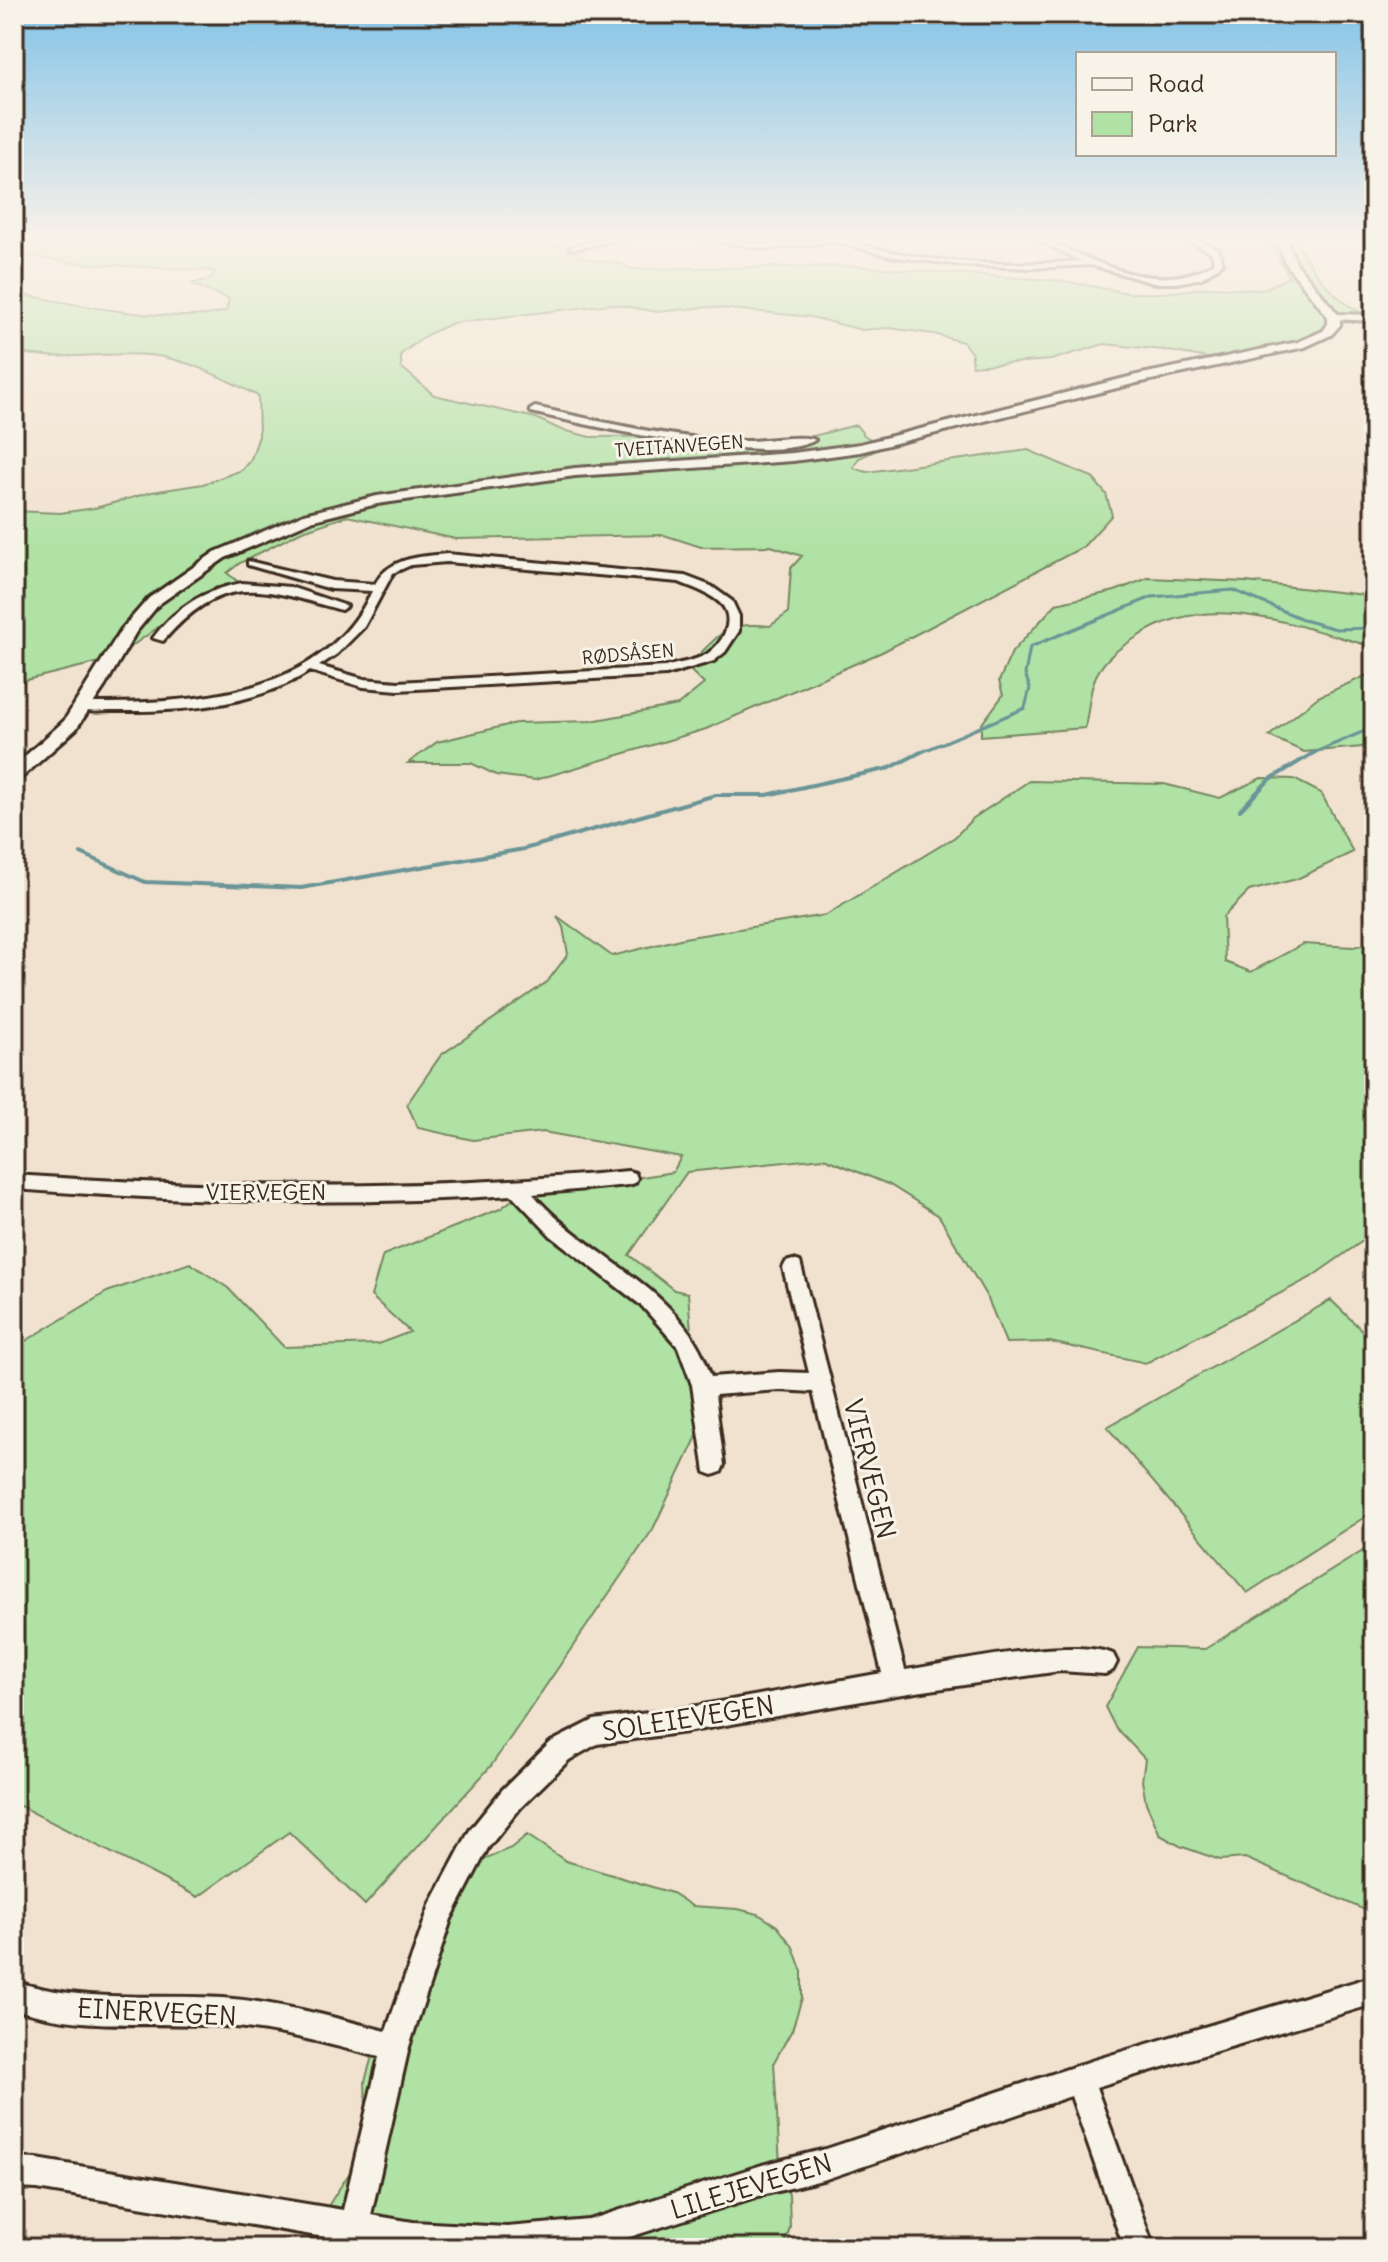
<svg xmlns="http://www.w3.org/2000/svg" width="1388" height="2262" viewBox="0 0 1388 2262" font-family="Delius,sans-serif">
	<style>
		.green { fill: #afe2a4; stroke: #758661; stroke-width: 2 }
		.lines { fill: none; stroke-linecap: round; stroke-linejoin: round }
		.stream-far1 { stroke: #6a9496; stroke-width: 3 }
		.stream { stroke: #6a9496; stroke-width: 4 }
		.minor-casing { stroke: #3b2a1e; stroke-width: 6 }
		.major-casing { stroke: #3b2a1e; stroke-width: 6 }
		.minor { fill: #f7f3e8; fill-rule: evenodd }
		.major { fill: #f7f3e8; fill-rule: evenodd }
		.labels { text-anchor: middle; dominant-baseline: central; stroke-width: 6; stroke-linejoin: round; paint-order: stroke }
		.far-street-label { font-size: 18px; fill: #3b2a1e; stroke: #f7f3e8 }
		.street-label { font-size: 22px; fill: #3b2a1e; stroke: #f7f3e8 }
		.near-street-label { font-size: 26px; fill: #3b2a1e; stroke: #f7f3e8 }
	</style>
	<rect width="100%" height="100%" fill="#f1e2cf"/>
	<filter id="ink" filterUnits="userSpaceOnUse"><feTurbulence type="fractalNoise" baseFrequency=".0125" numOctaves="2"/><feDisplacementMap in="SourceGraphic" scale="16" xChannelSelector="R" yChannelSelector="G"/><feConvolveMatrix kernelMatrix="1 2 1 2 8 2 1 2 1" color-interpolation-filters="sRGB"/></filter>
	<g filter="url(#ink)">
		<path class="green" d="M14 238H541C558 247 575 256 594 260 609 263 618 261 632 269L852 266 1063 281 1128 293H1165L1211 287 1262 290 1289 277 1268 238H1294C1313 272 1336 305 1374 318L1333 316 1330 329 1306 343 1219 360 1164 350 1104 344 1051 360 972 366V354L963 342 934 334 889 328 862 330 811 317 709 307 657 312 612 304 453 323 428 334 401 354V367L434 395 536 418 559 429 590 437 719 436 772 442 794 441 856 425 864 435 884 447 859 458 853 468 867 472 1028 450 1092 477 1106 494 1112 515 1083 547 882 652 706 729 535 780 496 775 471 763H408L437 742 516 723 591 721 678 705 704 684 688 668 690 663C723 633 724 621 770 626L788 613 791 568 802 556 771 546 701 547 664 535 456 539 347 516 300 532 240 563 227 573 246 588 215 587 129 648 104 661 14 683V511L60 513 95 508 152 492 203 484 242 470 251 459 259 436 258 396C225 379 186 358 149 355 103 351 59 363 14 351V293C66 303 178 326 226 311L229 299 192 284 212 278 214 271 75 263 14 254Z
			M1148 578 1246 582 1374 596V647C1297 627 1210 588 1137 637 1121 647 1107 656 1097 674 1089 688 1089 711 1085 728L981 736V725L1003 695 999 681 1012 652 1056 604 1115 591Z
			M1374 672V746L1304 752 1269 736 1318 697Z
			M1261 778 1294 779 1321 793 1353 852 1297 879 1249 891 1223 917 1225 962 1251 972 1303 944 1353 947 1374 942V1233L1310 1278 1146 1363 1050 1342 1006 1343 988 1299 939 1216 890 1185 824 1158 687 1172 629 1255 674 1290 688 1293 699 1432 653 1529 491 1766 365 1905 289 1832 198 1897 14 1803V1348L107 1292 190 1263 228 1288 284 1347 378 1344 410 1332 371 1296 383 1255 500 1209 516 1197 673 1172 681 1157 543 1132 473 1140 418 1128 407 1104 441 1055 547 982 568 954 563 927 557 916 612 956 684 938 826 915 955 837 972 819 1029 781 1164 784 1220 798Z
			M1331 1300 1374 1342V1511L1247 1593 1107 1427Z
			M1374 1544V1914L1245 1858 1220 1860 1180 1846 1160 1835 1146 1803 1142 1781 1145 1759 1115 1727 1105 1707 1138 1647 1205 1649Z
			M527 1835 566 1861 672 1893 692 1906 738 1909 758 1914 777 1926 793 1947 802 1972V1998L792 2030 774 2062 780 2165 789 2195 790 2227 784 2248H306C323 2208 351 2173 374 2135L366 2110 365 2081 373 2053 394 2023 467 1866 511 1848Z"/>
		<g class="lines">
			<path class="stream-far1" d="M917 754 1025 708 1030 688 1025 674 1030 647 1152 597 1233 590 1307 621 1336 629 1374 628
				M1311 754 1374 727"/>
			<path class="stream" d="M1240 810 1269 780 1315 752
				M81 853 145 882 301 888 524 849 716 795H767L890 768 921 752"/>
			<g class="minor-casing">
				<path id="minor" d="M614 238H629L573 249 569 247Z
					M700 238 768 245 847 238 846 240C919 264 1005 267 1081 261L1035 238H1044C1096 263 1159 297 1214 263L1212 253 1185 238H1194L1219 250 1222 264 1202 278 1177 283H1153L1091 265 1031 268 960 265 889 256 835 241 768 249Z
					M1334 314 1374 315V321L1331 319Z
					M535 407C603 422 672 439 742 441 759 442 805 434 815 440 772 467 585 425 531 412L530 410Z
					M447 554 685 576 711 586 732 601 739 616V631L725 652 714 661 666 675 398 690 363 687 310 671C254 707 178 712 113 711 101 711 86 714 77 707L84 703C186 704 323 699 372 591L331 589 248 565V561L332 581 375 584C390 557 419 557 447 554ZM447 562 679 582C693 588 713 594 723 606 735 623 721 645 707 654 695 661 678 663 665 667L398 682 364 679 319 666 337 654 364 627 393 573 411 565Z
					M242 583 290 587 347 606 341 610C262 588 224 571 163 641L153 638C177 606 203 591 242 583Z
					M628 1171 635 1173 637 1178 635 1183 628 1185 533 1194C589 1260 684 1287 711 1377L779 1372 809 1373 783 1268 786 1262 793 1260 800 1262 905 1670C953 1663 1071 1636 1113 1654L1117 1662 1113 1670 1105 1674 1060 1671 896 1695 686 1732 597 1744 569 1760 521 1807 488 1848 451 1919 409 2047 371 2215 413 2222 507 2227 589 2220 762 2165 826 2149 1094 2060 1374 1976V2004L1096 2087 1154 2248H1124L1071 2096 826 2179 762 2195 595 2248H389L37 2189 14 2188V2158L37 2159 343 2210 379 2057C327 2044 275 2029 222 2026 151 2021 83 2031 14 2009V1981C83 2003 151 1994 223 1998 278 2002 332 2017 386 2031L430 1905 470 1830 503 1789 551 1742 594 1720 686 1708 882 1673 813 1392 779 1390 715 1395 724 1465 721 1472 713 1475 705 1472 692 1385 678 1347 642 1306 551 1236 512 1195C346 1207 180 1201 14 1189V1175C219 1189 423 1191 628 1171Z"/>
			</g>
			<g class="major-casing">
				<path id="major" d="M1276 238H1286L1296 263 1340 317V325L1331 335 1305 347 1137 383 860 452 793 461 575 476 377 504 314 520 225 558 159 604 136 632 105 686 76 729 20 779 14 780V766L64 721 121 630 149 598 215 552 304 514 377 496 575 468 793 453 860 444 1137 375 1298 342 1323 331 1328 324V317L1286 264Z"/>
			</g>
			<use href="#minor" class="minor"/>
			<use href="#major" class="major"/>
		</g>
	</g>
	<linearGradient id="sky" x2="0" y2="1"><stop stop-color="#82c3e7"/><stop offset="0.43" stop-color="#f9f2e9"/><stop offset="1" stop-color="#f9f2e9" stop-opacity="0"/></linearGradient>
	<rect width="1388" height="554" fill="url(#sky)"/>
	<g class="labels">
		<g class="far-street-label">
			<text transform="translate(679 446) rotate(-4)">TVEITANVEGEN</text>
			<text transform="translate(628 654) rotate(-5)">RØDSÅSEN</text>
		</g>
		<g class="street-label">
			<text x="266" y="1192">VIERVEGEN</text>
		</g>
		<g class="near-street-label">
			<text transform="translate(870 1469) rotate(76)">VIERVEGEN</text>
			<text transform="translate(688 1718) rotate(-9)">SOLEIEVEGEN</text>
			<text transform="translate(157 2012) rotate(3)">EINERVEGEN</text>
			<text transform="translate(751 2186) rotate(-17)">LILEJEVEGEN</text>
		</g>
	</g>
	<rect width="1388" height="2262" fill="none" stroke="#f7f3e8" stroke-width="48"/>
	<rect x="24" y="24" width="1340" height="2214" fill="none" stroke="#3b2a1e" stroke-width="3" filter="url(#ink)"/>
	<rect x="1076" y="52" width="260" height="104" fill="#f7f3e8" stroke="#aca397" stroke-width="2"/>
	<rect x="1092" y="78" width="40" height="12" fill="#f7f3e8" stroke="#aca397" stroke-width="2"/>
	<text x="1148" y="92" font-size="24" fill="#3b2a1e">Road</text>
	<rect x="1092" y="112" width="40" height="24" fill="#afe2a4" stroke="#aca397" stroke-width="2"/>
	<text x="1148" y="132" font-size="24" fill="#3b2a1e">Park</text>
</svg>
